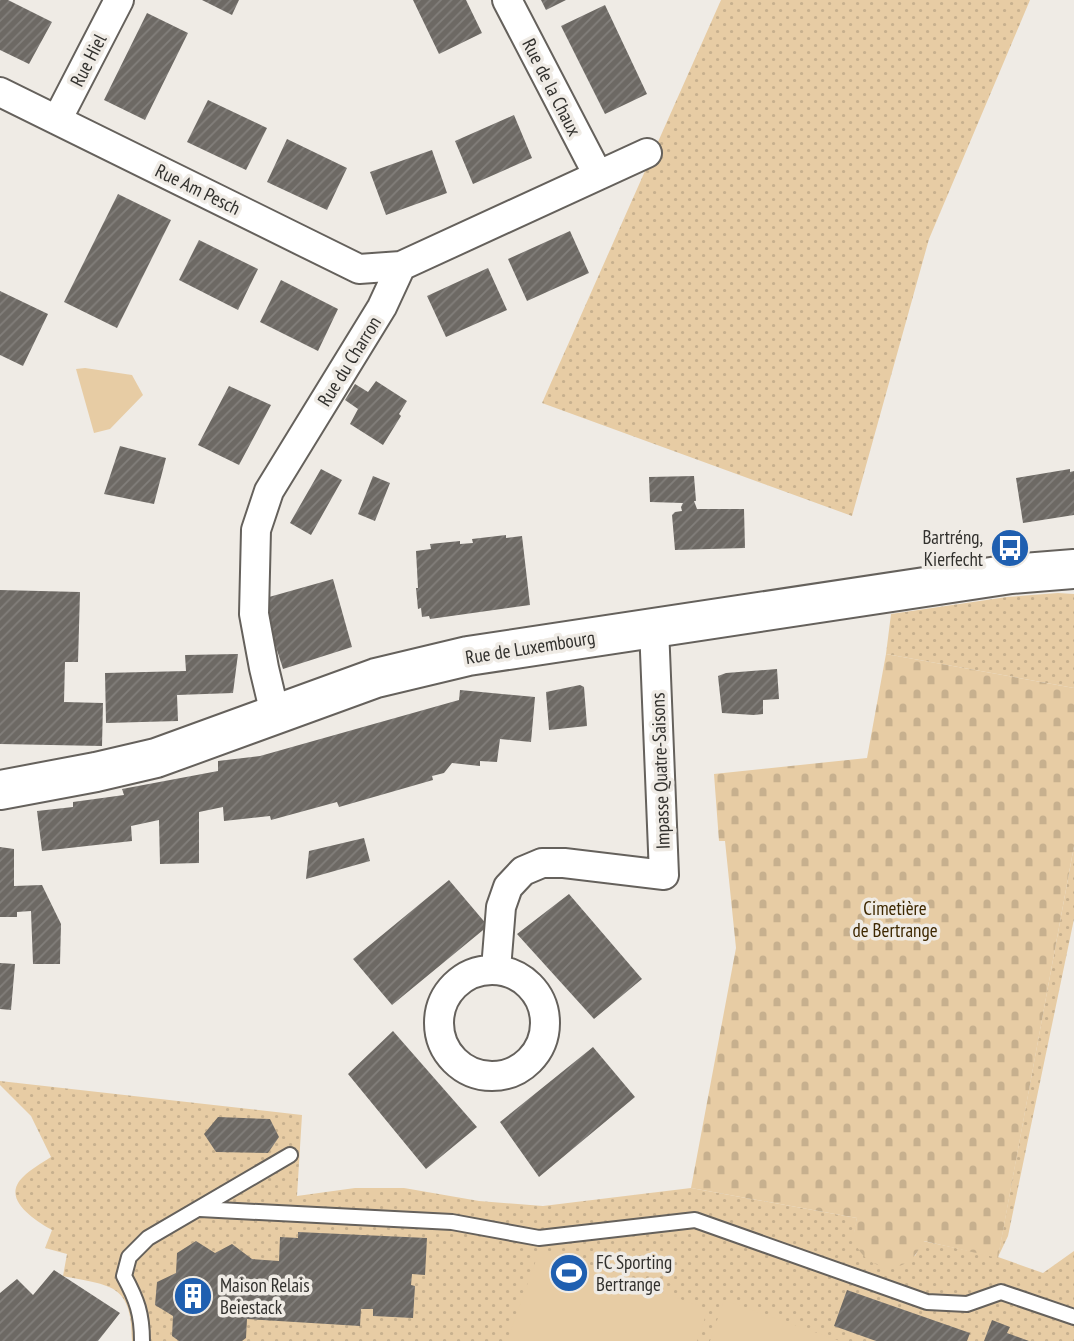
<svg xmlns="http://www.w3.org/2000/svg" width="1074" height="1341" viewBox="0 0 1074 1341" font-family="'PT Sans Narrow',sans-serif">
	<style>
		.green { fill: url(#green-dots) }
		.cemetery { fill: url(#cemetery-stones) }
		.pitch { fill: #e7cca4 }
		.building { fill: url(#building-hatch) }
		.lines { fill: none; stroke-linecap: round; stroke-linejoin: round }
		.lane-casing { stroke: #65615c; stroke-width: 18 }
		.street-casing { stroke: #65615c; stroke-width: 32 }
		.secondary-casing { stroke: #65615c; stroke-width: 42 }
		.lane { stroke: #fff; stroke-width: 14 }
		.street { stroke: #fff; stroke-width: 28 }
		.secondary { stroke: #fff; stroke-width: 38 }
		.labels { text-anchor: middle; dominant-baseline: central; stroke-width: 7; stroke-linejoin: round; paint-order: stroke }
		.street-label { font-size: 19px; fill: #32312e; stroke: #efebe5 }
		.poi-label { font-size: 19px; fill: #32312e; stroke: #efebe5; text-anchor: start }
		.park-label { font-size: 19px; fill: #3e2800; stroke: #efebe5 }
	</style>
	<defs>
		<pattern id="green-dots" width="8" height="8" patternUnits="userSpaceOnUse" patternTransform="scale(1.75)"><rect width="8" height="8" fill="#e7cca4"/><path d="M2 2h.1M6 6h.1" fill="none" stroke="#c7b08e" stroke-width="1.8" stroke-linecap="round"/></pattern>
		<pattern id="cemetery-stones" width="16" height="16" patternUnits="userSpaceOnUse" patternTransform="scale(1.75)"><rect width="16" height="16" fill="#e7cca4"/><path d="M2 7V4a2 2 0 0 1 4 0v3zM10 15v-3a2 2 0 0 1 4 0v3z" fill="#c7b08e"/></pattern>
		<pattern id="building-hatch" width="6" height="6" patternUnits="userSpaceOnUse" patternTransform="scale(1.75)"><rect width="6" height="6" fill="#6d6964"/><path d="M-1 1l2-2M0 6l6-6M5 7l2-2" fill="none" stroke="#827f7b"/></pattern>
	</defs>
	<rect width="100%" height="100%" fill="#efebe5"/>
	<path class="green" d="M721 0H1030L929 239 852 516 542 403Z
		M1058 593 1074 594V688L886 654 891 614 1007 597Z
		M1074 846V919L1008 1236 998 1257 1043 1273 1074 1251V1341H132C132 1283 111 1286 63 1276L67 1254 45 1248 52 1230C35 1220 0 1199 23 1177 31 1169 42 1163 51 1157L31 1116 0 1085V1081L302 1115 297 1196 355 1188H404L479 1201 543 1206 691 1188 857 1218 854 1234 915 1256 923 1241 998 1257Z"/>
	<path class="cemetery" d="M886 654 1074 688V846L998 1258 924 1241C918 1251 913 1261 902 1265 880 1273 855 1257 854 1234 854 1229 856 1222 857 1218L691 1188 736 948 725 841H719L714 774 867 758Z"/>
	<path class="pitch" d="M85 368 132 375 143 395 110 429 94 433 76 369Z
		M540 1249 708 1309 697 1341H507Z
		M724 1300 840 1341H710Z"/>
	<path class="building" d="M0 0H8L52 22 29 64 0 50Z
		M202 0H239L232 15Z
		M413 0H466L482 33 439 54Z
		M541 0H566L546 10Z
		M605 5 647 94 605 114 561 26Z
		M147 13 188 33 145 120 104 100Z
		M208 100 267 128 246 170 187 142Z
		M514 115 532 158 473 184 455 141Z
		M287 139 347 168 327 210 267 182Z
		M432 150 447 193 386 215 370 172Z
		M118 194 171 220 117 328 64 302Z
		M570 231 589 273 527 301 508 259Z
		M199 240 258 269 238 310 179 280Z
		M488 268 507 310 446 337 427 296Z
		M281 280 338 309 318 351 260 322Z
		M0 291 48 314 23 366 0 355Z
		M376 381 407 401 399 414 401 416 383 445 350 424 358 409 345 400 355 384 368 392Z
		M229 386 271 405 239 465 198 445Z
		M120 446 166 458 154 504 104 494Z
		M321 469 342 480 311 535 290 523Z
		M1070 469V472L1074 471V515L1023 523 1016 478Z
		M373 476 390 483 375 521 358 514Z
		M694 476 696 501H694L697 509H744L745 548 675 550 672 515 675 512 682 511 681 507 683 503 650 502 649 477Z
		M506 535V538L522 536 530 605 430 619 429 616 422 617 421 608 418 609 416 588H418L416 551 431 549 430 544 460 541V544L473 543 472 539Z
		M333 579 352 647 283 669 270 628 269 597Z
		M0 590 80 592 78 662H65L64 702 103 703 102 746 0 744Z
		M238 654 233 693 177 695 178 721 106 723 105 673 186 671 185 655Z
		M777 669 779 699 763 700V714L754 715 722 713 718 676 726 673Z
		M580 685 584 687 587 726 549 730 546 692Z
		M460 690 535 697 531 742 500 739 497 762 480 761V766L452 763 444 773 432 776 433 780 339 807 337 802 271 820 270 816 224 821 223 807 199 812V863L160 864 159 820 131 826 132 841 42 851 37 811 73 807V802L124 795 122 789 218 771V761L260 756 459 700Z
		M364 838 370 861 306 879 309 851Z
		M0 847 14 849V886L42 885 61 924 60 964H33L31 911 17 912V917H0Z
		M449 880 488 926 392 1005 353 959Z
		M569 894 642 979 594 1019 517 934Z
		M0 963 15 964 11 1010 0 1009Z
		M393 1031 477 1127 426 1169 348 1074Z
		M593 1047 635 1097 539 1177 500 1122Z
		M218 1117 270 1119 279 1137 268 1153 216 1152 204 1134Z
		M298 1232 427 1238 425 1275 412 1274 411 1285 415 1286 413 1318 373 1316V1309H361L360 1326 247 1319 246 1338 242 1341H179L172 1336 173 1316 155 1305 157 1282 176 1273 177 1253 196 1241 215 1253 232 1244 252 1259 279 1261 280 1237 298 1238Z
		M54 1270 120 1313 98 1341H0V1293L17 1279 33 1295Z
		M847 1290 970 1333 967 1341H876L834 1326Z
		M992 1320 1010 1327 1007 1333 1029 1341H984Z"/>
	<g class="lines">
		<g class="lane-casing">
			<path id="lane" d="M200 1209 452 1222 539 1238 695 1220 927 1302 967 1304 1001 1292 1074 1317
				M142 1341C142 1314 137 1300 124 1276L129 1257 148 1238 290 1155"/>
		</g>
		<g class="street-casing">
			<path id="street" d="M507 0 598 175
				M0 92 359 269 401 266
				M57 120 119 0
				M275 714 264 668 254 614 256 530 269 491 382 307 401 266 647 153
				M496 969 501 907 508 887 523 871 542 863H564L664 875 654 627
				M439 1023a53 53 0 1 1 106 0a53 53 0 1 1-106 0Z"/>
		</g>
		<g class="secondary-casing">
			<path id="secondary" d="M0 790 96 772 156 758 376 678 468 656 1011 574 1074 569"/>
		</g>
		<use href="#lane" class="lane"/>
		<use href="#street" class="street"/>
		<use href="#secondary" class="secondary"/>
	</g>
	<defs>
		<g id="bus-disc" transform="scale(2.0125)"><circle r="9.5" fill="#1f5fb0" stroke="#efebe5"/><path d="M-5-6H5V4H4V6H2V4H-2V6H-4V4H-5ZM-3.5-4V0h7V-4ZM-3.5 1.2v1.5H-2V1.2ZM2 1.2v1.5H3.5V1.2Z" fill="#fff"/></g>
		<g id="stadium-disc" transform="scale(2.0125)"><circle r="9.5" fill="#1f5fb0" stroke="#efebe5"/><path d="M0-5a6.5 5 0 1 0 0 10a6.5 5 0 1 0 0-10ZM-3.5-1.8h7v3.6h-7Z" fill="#fff"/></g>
		<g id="building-disc" transform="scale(2.0125)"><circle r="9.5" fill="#1f5fb0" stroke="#efebe5"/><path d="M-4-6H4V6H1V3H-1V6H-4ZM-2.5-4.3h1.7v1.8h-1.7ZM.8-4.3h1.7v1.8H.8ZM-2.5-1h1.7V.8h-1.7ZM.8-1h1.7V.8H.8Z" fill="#fff"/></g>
	</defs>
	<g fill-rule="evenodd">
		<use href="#bus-disc" x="1010" y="548"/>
		<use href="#stadium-disc" x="569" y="1273"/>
		<use href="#building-disc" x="193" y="1296"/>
	</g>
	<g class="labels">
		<g class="street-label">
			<text transform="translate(88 60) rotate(-63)">Rue Hiel</text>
			<text transform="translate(552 87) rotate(63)">Rue de la Chaux</text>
			<text transform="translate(198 189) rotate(26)">Rue Am Pesch</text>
			<text transform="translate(349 361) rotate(-58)">Rue du Charron</text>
			<text transform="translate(530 647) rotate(-9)">Rue de Luxembourg</text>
			<text transform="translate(660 771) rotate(-92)">Impasse Quatre-Saisons</text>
		</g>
		<g class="poi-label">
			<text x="983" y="537" text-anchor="end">Bartréng,<tspan x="983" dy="22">Kierfecht</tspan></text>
			<text x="596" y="1262">FC Sporting<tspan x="596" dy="22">Bertrange</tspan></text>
			<text x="220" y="1285">Maison Relais<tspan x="220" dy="22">Beiestack</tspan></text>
		</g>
		<g class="park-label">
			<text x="895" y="908">Cimetière<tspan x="895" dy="22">de Bertrange</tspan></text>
		</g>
	</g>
</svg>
